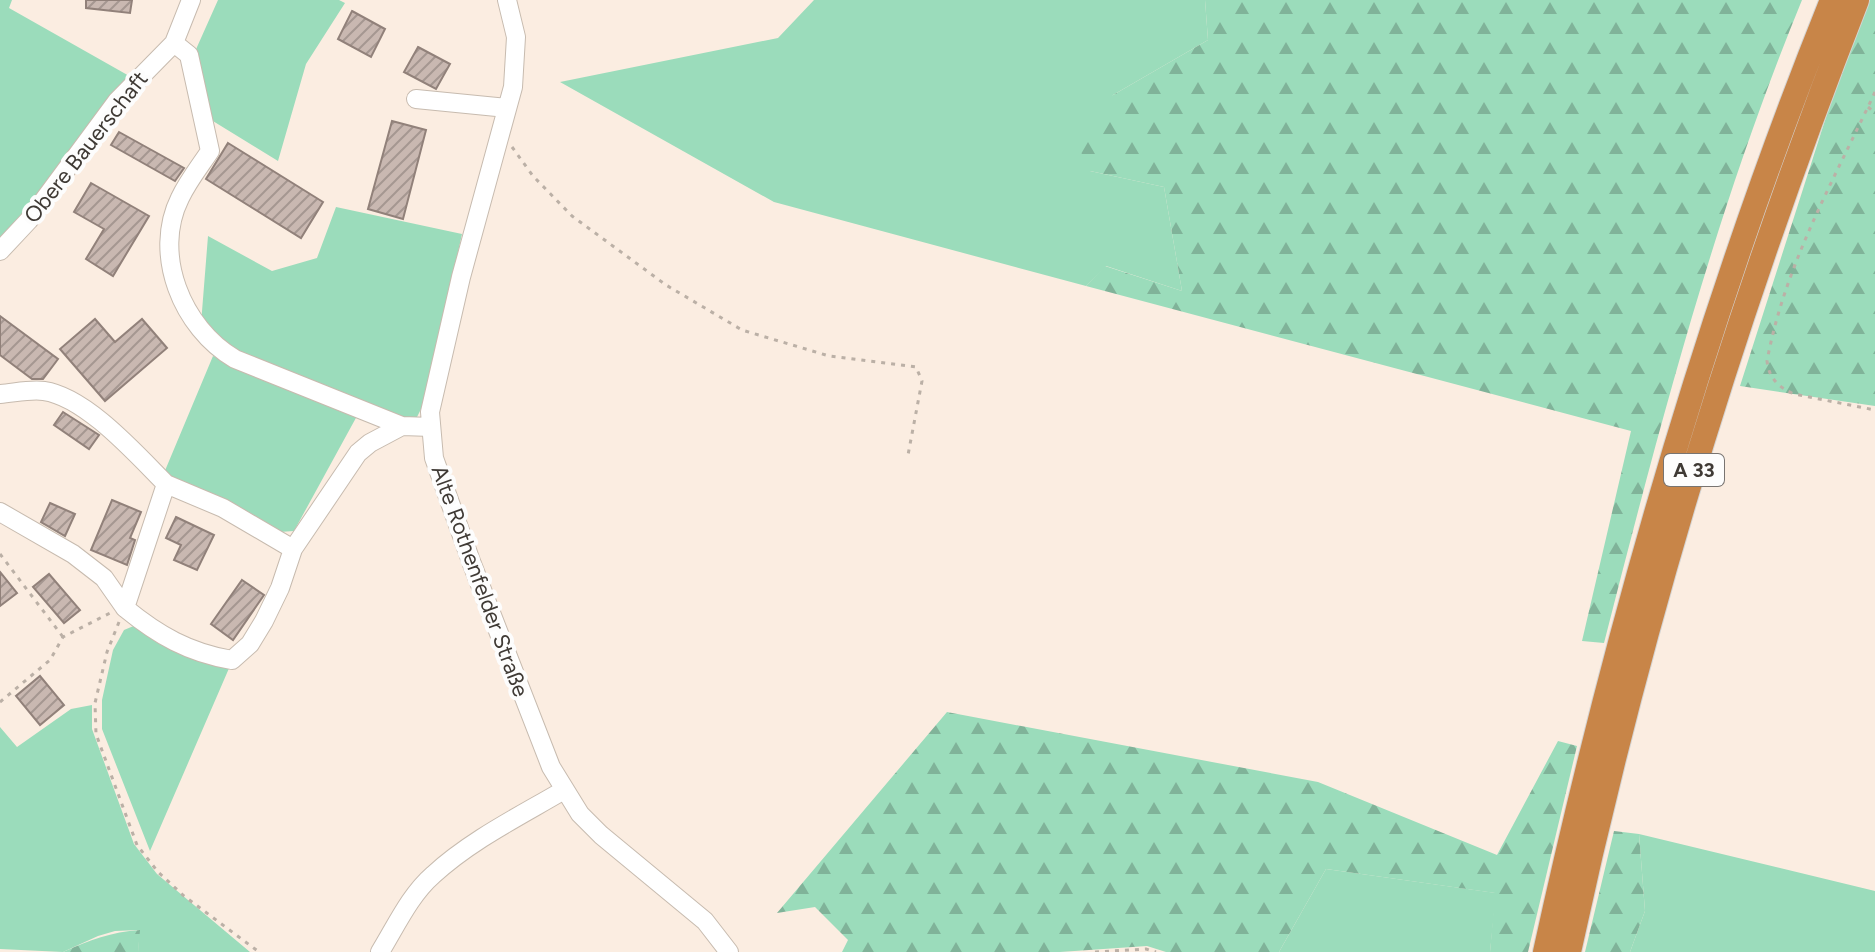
<svg xmlns="http://www.w3.org/2000/svg" width="1875" height="952" viewBox="0 0 1875 952" font-family="Figtree,sans-serif">
	<style>
		.green { fill: #9bdcbb }
		.forest { fill: url(#forest-firs) }
		.building { fill: url(#building-hatch); stroke: #91817a; stroke-width: 2 }
		.lines { fill: none; stroke-linecap: round; stroke-linejoin: round }
		.minor-casing { stroke: #c7bbaf; stroke-width: 20 }
		.highway-casing { stroke: #d5d4d3; stroke-width: 26 }
		.path { stroke: #bbb0a6; stroke-width: 3; stroke-dasharray: 4 6; stroke-linecap: butt }
		.minor { stroke: #fff; stroke-width: 18 }
		.highway { stroke: #c88548; stroke-width: 24 }
		.labels { text-anchor: middle; dominant-baseline: central; stroke-width: 8; stroke-linejoin: round; paint-order: stroke }
		.shield { fill: #fdfdfd; stroke: #787471; stroke-width: 2 }
		.shield-label { font-size: 20px; font-weight: bold; fill: #3f3a35 }
		.street-label { font-size: 22px; fill: #3f3a35; stroke: #fdfdfd }
	</style>
	<defs>
		<pattern id="forest-firs" width="22" height="20" patternUnits="userSpaceOnUse" patternTransform="scale(2)"><rect width="22" height="20" fill="#9bdcbb"/><path d="M5 1l3.5 6h-7zM16 11l3.5 6h-7z" fill="#80b399"/></pattern>
		<pattern id="building-hatch" width="6" height="6" patternUnits="userSpaceOnUse" patternTransform="scale(2)"><rect width="6" height="6" fill="#c9b8b1"/><path d="M-1 1l2-2M0 6l6-6M5 7l2-2" fill="none" stroke="#a59791"/></pattern>
	</defs>
	<rect width="100%" height="100%" fill="#fbede1"/>
	<path class="green" d="M0 0H12L9 8 131 77 64 168 0 242Z
		M218 0H339L345 3 306 64 278 161 208 118 193 56Z
		M814 0H1205L1208 40 1113 95 1090 171 1164 187 1182 291 1106 266 1086 286 774 202 560 82 778 38Z
		M336 207 462 234 425 401 417 417 407 421 236 354 201 324 208 236 272 271 317 258Z
		M213 356 357 416 294 531 279 532 164 473Z
		M136 625 230 666 150 851 102 729V700L113 650 124 630Z
		M92 705V729L134 844 157 874 250 952H138L139 930 115 931 98 936 63 952 0 949V727L17 747 71 709Z
		M1639 834 1875 891V952H1630L1645 911Z
		M1326 869 1496 893 1490 952H1279Z"/>
	<path class="forest" d="M1205 0H1802C1716 209 1660 424 1604 643L1582 641 1631 431 1086 286 1105 266 1182 291 1164 187 1090 171 1075 140 1113 95 1208 40Z
		M1868 0H1875V406L1740 386 1851 39Z
		M947 712 1318 782 1497 855 1558 741 1577 746 1528 952H1490L1495 893 1326 869 1279 952H1166L1147 946 1060 952H842L848 940 815 907 777 913Z
		M1614 831 1639 834 1645 911 1630 952H1585Z
		M140 930 138 952H63C90 940 111 932 140 930Z"/>
	<path class="building" d="M86 0H132L130 13 86 8Z
		M352 11 385 29 371 57 338 39Z
		M418 47 450 64 436 89 404 72Z
		M392 121 426 130 403 219 368 209Z
		M119 132 184 168 175 181 111 145Z
		M228 143 323 202 301 238 206 179Z
		M91 183 149 216 113 276 86 259 104 229 74 212Z
		M0 316 58 359 43 379H32L0 355Z
		M95 319 115 342 142 319 167 348 105 401 60 349Z
		M63 412 99 435 89 449 54 425Z
		M112 500 141 512 130 538 135 540 127 565 91 550Z
		M50 503 75 514 65 536 41 522Z
		M176 517 214 535 197 570 174 560 181 545 166 538Z
		M0 572 17 593 0 606Z
		M49 574 80 610 64 623 33 587Z
		M242 580 264 595 233 640 211 624Z
		M40 676 64 705 40 725 16 696Z"/>
	<g class="lines">
		<g class="minor-casing">
			<path id="minor" d="M507 0 516 37 513 87 461 277 430 412 434 458 472 564 551 767 580 814 601 835 705 921 729 952
				M174 43 189 55 210 151C200 166 188 181 180 198 152 254 182 328 235 359L402 426
				M416 99 507 108
				M0 251 29 220 117 101 174 43 191 0
				M0 394C14 393 30 389 44 391 86 397 136 454 166 484L125 608C158 635 189 653 232 660L250 644 264 621 280 588 293 549 358 453 370 443 402 426 431 427
				M166 484 223 508 293 549
				M0 512 73 554 104 578 125 608
				M380 952C396 926 410 895 433 875 471 840 520 816 564 790"/>
		</g>
		<g class="highway-casing">
			<path id="highway" d="M1545 952C1616 629 1708 307 1832 0
				M1569 952C1639 627 1736 309 1857 0"/>
		</g>
		<path class="path" d="M1875 92C1834 180 1785 264 1767 361 1769 378 1778 387 1794 394L1875 410
			M1868 107 1875 113
			M512 147 533 176 572 216 666 285 742 330 829 356 916 367 922 381 908 455
			M0 554 63 637
			M119 622 107 652 95 703 96 734 137 845 158 872 184 896 259 952
			M0 702 50 660 63 637 110 613
			M1095 952 1146 949 1156 952"/>
		<use href="#minor" class="minor"/>
		<use href="#highway" class="highway"/>
	</g>
	<g class="labels">
		<rect class="shield" x="1664" y="454" width="60" height="32" rx="6"/>
		<g class="shield-label">
			<text x="1694" y="470">A 33</text>
		</g>
		<g class="street-label">
			<text transform="translate(86 147) rotate(-52)">Obere Bauerschaft</text>
			<text transform="translate(480 581) rotate(70)">Alte Rothenfelder Straße</text>
		</g>
	</g>
</svg>
